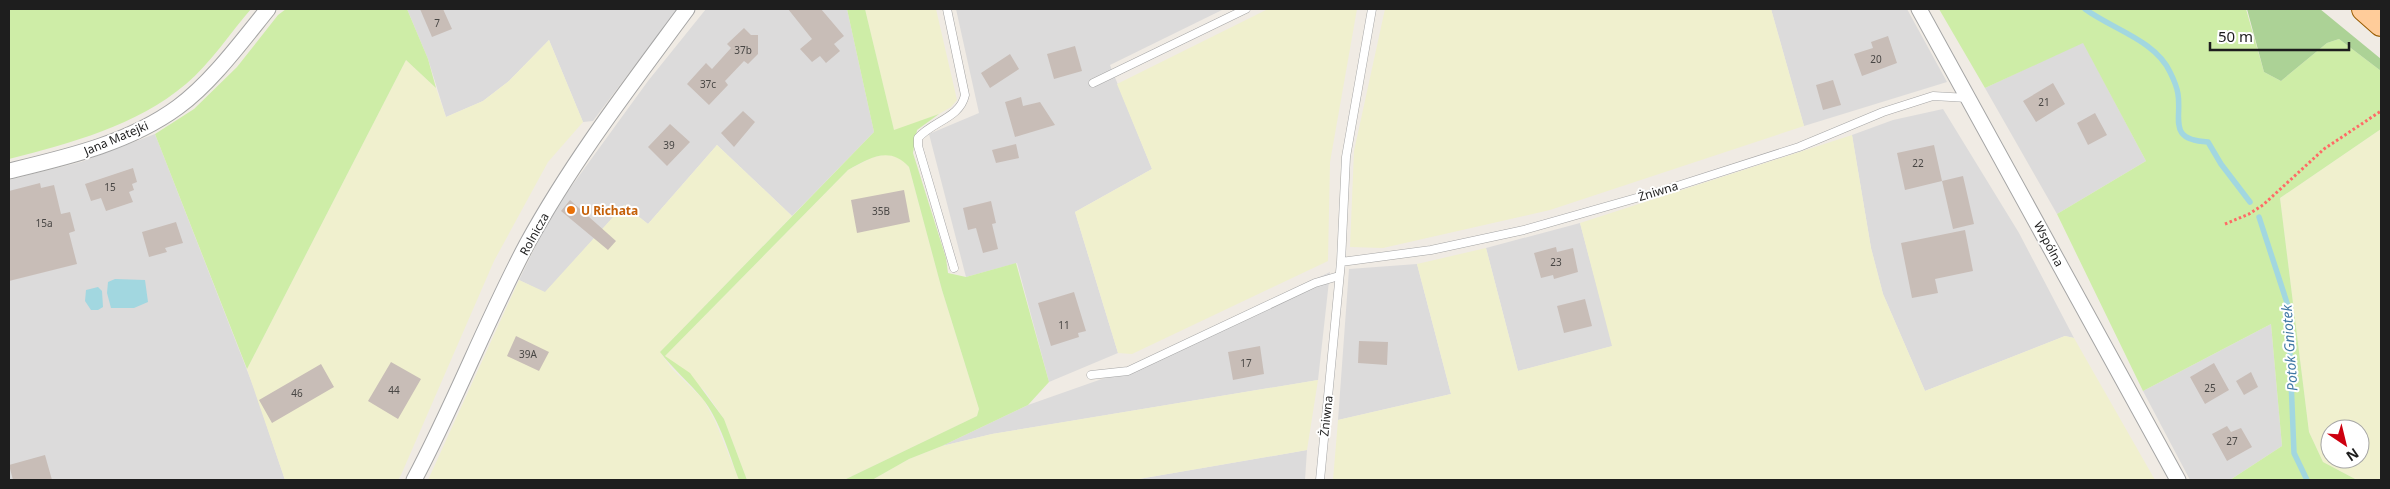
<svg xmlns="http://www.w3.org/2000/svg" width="2390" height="489" viewBox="0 0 2390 489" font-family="'Noto Sans',sans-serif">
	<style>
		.residential { fill: #dcdbdb }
		.farmland { fill: #f0f0ce; fill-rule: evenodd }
		.grass { fill: #ceeda7 }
		.forest { fill: #acd296 }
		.water { fill: #a2d7e0 }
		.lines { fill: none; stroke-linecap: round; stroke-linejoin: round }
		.stream { stroke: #a2d7e0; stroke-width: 5.5 }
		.building { fill: #c8bdb7 }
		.lane-casing { stroke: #a5a5a5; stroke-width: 9 }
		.street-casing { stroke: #a5a5a5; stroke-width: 17 }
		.primary-casing { stroke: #995b00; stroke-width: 26 }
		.path { stroke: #ff6a66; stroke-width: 3; stroke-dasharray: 2.5 2.5; stroke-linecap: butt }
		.lane { stroke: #fff; stroke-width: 8 }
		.street { stroke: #fff; stroke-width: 15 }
		.primary { stroke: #ffcc9a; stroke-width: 24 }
		.food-dot { fill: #e8710a; stroke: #fff; stroke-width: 2 }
		.labels { text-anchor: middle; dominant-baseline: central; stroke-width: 4; stroke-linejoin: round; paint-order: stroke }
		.number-label { font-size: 10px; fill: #484644 }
		.street-label { font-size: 12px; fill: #1e1e1e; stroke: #fff }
		.food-label { font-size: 12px; font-weight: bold; fill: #c56008; stroke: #fff; text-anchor: start }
		.water-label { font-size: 14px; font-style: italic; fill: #4078a4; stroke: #fff }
	</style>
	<rect width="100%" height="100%" fill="#f0ebe4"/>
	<path class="residential" d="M407 9H681L653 41 593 121 583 122 549 40 509 81 483 101 446 117 428 59Z
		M706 9H847L874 132 792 216 717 145 648 224 624 205 545 293 519 280 552 213 648 81Z
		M956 9H1224L1110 65 1152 169 1075 212 1118 353 1049 382 1017 263 966 277 929 134 979 113Z
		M1771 9H1907L1947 82 1804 126Z
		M2083 42 2146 161 2057 214 1985 88Z
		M1943 109 2019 233 2074 338 2065 336 1925 391 1883 294 1871 248 1852 135 1893 120Z
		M155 134 254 388 285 480H9V180L81 162Z
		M1580 223 1613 346 1518 371 1486 248Z
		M1417 264 1451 394 1338 420 1349 269Z
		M1330 272 1318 380 992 434 942 446 1028 405 1116 374Z
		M2271 324 2282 446 2230 480H2190L2143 391Z
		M1307 450 1305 480H1133Z"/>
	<path class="farmland" d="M865 9H936L957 100 951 107 939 114 894 131Z
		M1268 9H1357L1330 162 1328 261 1132 354 1118 353 1075 212 1152 169 1117 84Z
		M1385 9H1771L1804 126 1550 210 1383 248 1350 247 1354 151Z
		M549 40 583 122 548 162 494 261 401 475 398 480H285L247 369 406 60 436 88 446 117 483 101 509 81Z
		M2381 129V480H2357L2323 462 2309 432 2280 198ZM2330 429H2360V459H2330Z
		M1852 135 1871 248 1883 294 1925 391 2065 336 2074 338 2155 480H1333L1338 420 1451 394 1417 264 1486 248 1518 371 1612 346 1580 223Z
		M717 145 792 216 660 352 672 369 703 399 715 421 739 480H428L519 280 545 292 624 205 648 224Z
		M886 154 900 157 909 167 942 290 979 409 977 416 844 480H747L724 419 705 391 665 356 848 170 871 158Z
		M1318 380 1307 450 1133 480H872L909 459 942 446 992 434Z"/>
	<path class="grass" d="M9 9H251C231 32 210 64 186 84 136 126 71 143 9 159Z
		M286 9H407L428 59 436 88 406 60 247 369 155 134 194 109 237 67 278 15Z
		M847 9H865L894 130 939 114 917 130 913 153 946 258 948 273 966 277 1016 263 1049 382 1028 405 942 446 909 459 872 480H844L977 416 979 409 942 290 909 167C889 145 869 159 848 170L665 356 690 373 724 419 747 480H739C729 454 720 420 702 398 689 382 673 369 660 352L874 132Z
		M1939 9H2246L2264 72 2281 81 2327 43 2339 39 2381 71V129L2280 198 2309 432 2323 462 2357 480H2230L2282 446 2271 324 2143 391 2057 214 2146 161 2083 43 1985 88Z"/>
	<path class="forest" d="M2247 9H2320L2381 59V71L2339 39 2327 43 2281 81 2264 72Z"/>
	<path class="water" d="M115 279 145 280 148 302 134 308H111L107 293 108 282Z
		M98 287 102 291 103 307 98 310H91L85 301 86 290Z"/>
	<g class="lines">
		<path class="stream" d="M2085 9C2112 29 2155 40 2170 72 2173 78 2177 87 2178 94 2182 119 2167 140 2208 142L2221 164 2250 202
			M2259 217 2288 306 2294 453 2307 480"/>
	</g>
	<path class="building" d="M420 9H443L452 29 432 37Z
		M788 9H821L844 36 834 44 840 51 826 63 820 56 812 62 800 49 812 39Z
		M744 28 751 35H758V54L748 64 744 61 725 81 728 85 709 105 687 84 706 63 712 69 731 48 727 44Z
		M1888 36 1897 63 1862 76 1854 54 1873 48 1871 42Z
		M1075 46 1082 71 1054 79 1047 54Z
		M1010 54 1019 69 990 88 981 73Z
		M1833 80 1841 105 1823 110 1816 85Z
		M2053 83 2065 104 2036 122 2023 101Z
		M1021 97 1023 106 1040 102 1055 125 1015 137 1005 102Z
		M743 111 755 122 734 147 721 133Z
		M2095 113 2107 135 2088 145 2077 123Z
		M670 124 690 142 667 166 648 147Z
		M1016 144 1019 158 996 163 992 150Z
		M1934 145 1942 181 1905 190 1897 153Z
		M133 168 137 182 132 184 134 190 129 192 133 202 106 211 101 198 91 201 85 184Z
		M1963 176 1974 224 1953 229 1942 181Z
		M40 183 41 188 54 185 61 214 70 212 75 231 69 233 77 264 9 281V191Z
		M904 190 910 222 857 233 851 200Z
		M570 200 616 241 608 250 561 211Z
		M991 201 996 223 992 224 998 249 983 253 976 228 968 230 963 208Z
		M176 222 183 243 165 248 167 252 149 257 142 232Z
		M1965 230 1973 271 1935 279 1938 293 1912 298 1901 243Z
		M1556 247 1557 252 1573 248 1578 272 1554 279 1553 275 1541 278 1534 253Z
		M1074 292 1086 331 1078 333 1079 337 1051 346 1038 303Z
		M1585 299 1592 326 1564 333 1557 306Z
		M516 336 549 352 539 371 507 356Z
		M1359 341 1388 342 1387 365 1358 363Z
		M1260 346 1264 374 1233 380 1228 352Z
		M391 362 421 379 398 419 368 401Z
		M2214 363 2229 390 2205 404 2190 377Z
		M321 364 334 387 272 423 259 400Z
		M2251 372 2258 387 2244 395 2236 381Z
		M2227 426 2231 432 2241 428 2252 447 2227 461 2212 434Z
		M45 455 52 480H13L9 465Z"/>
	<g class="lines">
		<g class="lane-casing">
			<path id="lane" d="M947 9 965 95C960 118 933 121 918 138V146L954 268
				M1093 83 1246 9
				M1341 262 1431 250 1524 230 1668 189 1799 147 1883 112 1933 96 1968 98
				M1091 375 1128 371 1315 283 1339 276
				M1320 480 1341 262 1346 157 1372 9"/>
		</g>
		<g class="street-casing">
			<path id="street" d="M1919 9 2178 480
				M9 171C67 157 129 143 178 107 211 83 242 41 268 9
				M414 480C455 403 486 321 527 244 573 160 631 85 687 9"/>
		</g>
		<g class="primary-casing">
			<path id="primary" d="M2364 9 2381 24"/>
		</g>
		<path class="path" d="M2225 224 2249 214 2263 205 2324 149 2381 111"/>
		<use href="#lane" class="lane"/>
		<use href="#street" class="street"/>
		<use href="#primary" class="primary"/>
	</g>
	<circle class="food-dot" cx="571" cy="210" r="5"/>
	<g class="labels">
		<g class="number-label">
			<text x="437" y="23">7</text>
			<text x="743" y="50">37b</text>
			<text x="1876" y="59">20</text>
			<text x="708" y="84">37c</text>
			<text x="2044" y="102">21</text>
			<text x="669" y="145">39</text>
			<text x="1918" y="163">22</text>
			<text x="110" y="187">15</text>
			<text x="881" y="211">35B</text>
			<text x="44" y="223">15a</text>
			<text x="1556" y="262">23</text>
			<text x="1064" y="325">11</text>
			<text x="528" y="354">39A</text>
			<text x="1246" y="363">17</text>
			<text x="2210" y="388">25</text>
			<text x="394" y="390">44</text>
			<text x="297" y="393">46</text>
			<text x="2232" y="441">27</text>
		</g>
		<g class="street-label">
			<text transform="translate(116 138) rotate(-23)">Jana Matejki</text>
			<text transform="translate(1658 191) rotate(-17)">Żniwna</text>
			<text transform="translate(534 234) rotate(-61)">Rolnicza</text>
			<text transform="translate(2049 244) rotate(62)">Wspólna</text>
			<text transform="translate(1326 416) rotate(-84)">Żniwna</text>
		</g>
		<g class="food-label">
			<text x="581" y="210">U Richata</text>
		</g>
		<g class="water-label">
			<text transform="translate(2289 348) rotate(-94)">Potok Gniotek</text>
		</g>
	</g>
	<rect width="2390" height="489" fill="none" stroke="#1e1e1e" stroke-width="20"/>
	<g transform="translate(2345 444) rotate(145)"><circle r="24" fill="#ffffff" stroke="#a5a5a5"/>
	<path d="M0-4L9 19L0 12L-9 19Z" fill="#cd000f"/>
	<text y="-8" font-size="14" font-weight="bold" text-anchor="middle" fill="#1e1e1e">N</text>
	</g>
	<path d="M2210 42v8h139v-8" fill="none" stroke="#1e1e1e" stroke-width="2.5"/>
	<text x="2218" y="42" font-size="15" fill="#1e1e1e" stroke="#ffffff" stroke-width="4" paint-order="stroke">50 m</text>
</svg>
